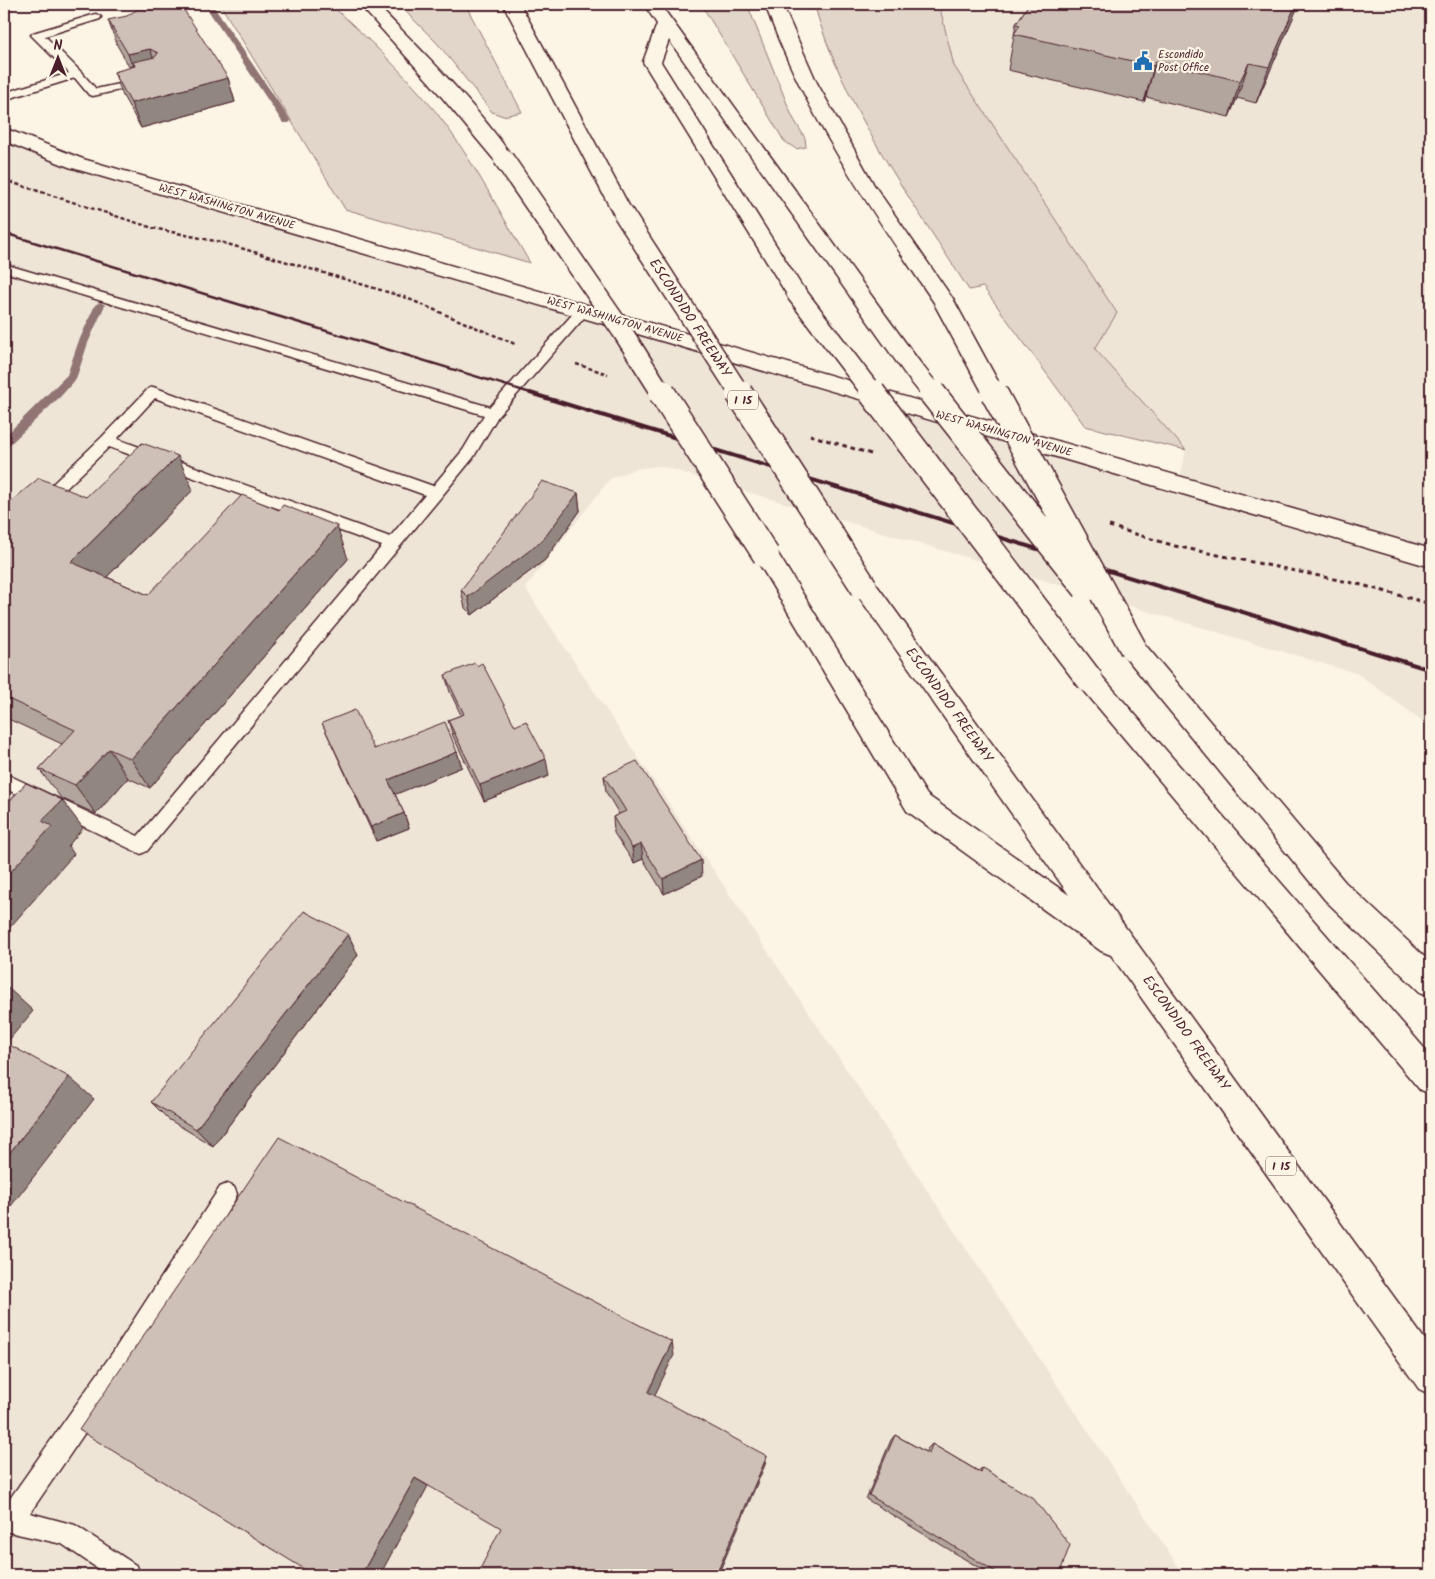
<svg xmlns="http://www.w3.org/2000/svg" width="1435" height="1579" viewBox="0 0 1435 1579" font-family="Kalam,sans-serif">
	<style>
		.built { fill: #eee5d7 }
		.green { fill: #e2d5ca; stroke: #967a7a }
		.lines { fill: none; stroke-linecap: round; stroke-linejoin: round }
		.stream { fill: #917474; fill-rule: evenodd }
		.lane-casing { stroke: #4a1f2b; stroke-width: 3 }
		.secondary-casing { stroke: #4a1f2b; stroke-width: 3 }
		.highway-casing { stroke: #4a1f2b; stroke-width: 3 }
		.path-far1 { stroke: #4a1f2b; stroke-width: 2.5; stroke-dasharray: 4 2.5; stroke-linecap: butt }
		.path { stroke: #4a1f2b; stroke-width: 3; stroke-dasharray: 4.5 4; stroke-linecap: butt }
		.lane { fill: #fcf5e5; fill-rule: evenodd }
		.secondary { fill: #fcf5e5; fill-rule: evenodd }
		.highway { fill: #fcf5e5; fill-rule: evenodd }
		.rail-far1 { stroke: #4a1f2b; stroke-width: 2.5 }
		.rail { stroke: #4a1f2b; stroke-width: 4 }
		.highway-bridge-far1-casing { stroke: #4a1f2b; stroke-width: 22; stroke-linecap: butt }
		.highway-bridge-casing { stroke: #4a1f2b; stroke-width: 29; stroke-linecap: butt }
		.highway-bridge-far1 { stroke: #fcf5e5; stroke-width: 19 }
		.highway-bridge { stroke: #fcf5e5; stroke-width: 26 }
		.wall { fill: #b2a59d; stroke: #4a1f2b }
		.shaded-wall { fill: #918680; stroke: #4a1f2b }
		.building { fill: #cfc0b7; stroke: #4a1f2b }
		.labels { text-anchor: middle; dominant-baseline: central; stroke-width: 4.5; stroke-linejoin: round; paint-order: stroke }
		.far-poi-label { font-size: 11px; fill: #4a1f2b; stroke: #fcf5e5; text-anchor: start }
		.far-street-label { font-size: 11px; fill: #4a1f2b; stroke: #fcf5e5 }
		.shield { fill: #fcf5e5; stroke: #7f5f63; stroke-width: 1 }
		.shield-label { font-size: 12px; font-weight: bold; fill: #4a1f2b }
		.street-label { font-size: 14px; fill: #4a1f2b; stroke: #fcf5e5 }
	</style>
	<rect width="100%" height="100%" fill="#fcf5e5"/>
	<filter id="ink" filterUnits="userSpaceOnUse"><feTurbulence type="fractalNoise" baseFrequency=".02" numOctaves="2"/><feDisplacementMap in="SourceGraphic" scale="10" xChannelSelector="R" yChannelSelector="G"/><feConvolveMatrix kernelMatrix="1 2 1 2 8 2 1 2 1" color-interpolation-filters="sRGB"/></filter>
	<g filter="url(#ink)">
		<path class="built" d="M939 4H1431V727L1358 674 660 466 635 469 610 479 525 588 1184 1575H4V134L33 148 1179 484 1186 450 1095 349 1116 313 954 66Z"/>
		<path class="green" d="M220 4H330C367 37 404 73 436 112 472 158 500 213 530 263L345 209Z
			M398 4H465L522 112 503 116 492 112 438 44Z
			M701 4H747L792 116 805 138 806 147 796 149 784 141Z
			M814 4H939L954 66 1117 313 1095 349 1186 450 1085 426 983 287 969 290C911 199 844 109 814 4Z"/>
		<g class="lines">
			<path class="stream" d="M204 4H212L291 121 289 123H283Z
				M100 302 105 305 88 343 76 379 61 396 8 446 4 447V437L67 375 78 343 95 305Z"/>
			<g class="lane-casing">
				<path id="lane" d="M96 14 101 17 100 19 45 36 81 72 96 89 141 79 147 82 145 84 93 96 89 95 75 78 4 100V93L69 73 31 35 33 33Z
					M4 264 490 407 578 308H588L590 311 498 416 473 458 441 497 147 851 141 854 4 788V773L138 836 382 546 109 447 48 506 43 507 38 506 35 502 38 498 102 437 148 389 153 387 433 486 463 450 484 415 8 273 4 274ZM155 398 425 495 390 537 117 439Z
					M227 1184 234 1187 237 1194 234 1201 129 1368 30 1513 75 1525 137 1566 140 1575H107L62 1544 4 1531V1507L113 1352 220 1187Z"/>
			</g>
			<g class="secondary-casing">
				<path id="secondary" d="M4 128 83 159 1431 549V567L69 167 4 141Z"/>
			</g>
			<g class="highway-casing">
				<path id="highway" d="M359 4H376C423 52 475 103 513 158L510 162 503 164 496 162 430 83Z
					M503 4H520L633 213 630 217 623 219 616 217 613 213Z
					M644 4H660L921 364 924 369 921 374 913 376 905 374 669 40 661 62 806 293 803 298 796 300 789 298 643 62 657 24Z
					M765 4H782L817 83 874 185 955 302 951 307 944 309 937 307C872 211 804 114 765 4Z
					M766 546 775 549 927 795 1069 895 852 587 855 580 864 578 873 580 1431 1348V1395L1419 1389 1111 955 1101 951 907 811 754 555 757 549Z
					M1133 638 1142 641 1345 882 1431 963V996L1420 992 1325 900 1124 655 1120 648 1124 641Z
					M1090 670 1099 673 1431 1056V1094L1420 1090 1081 687 1077 680 1081 673Z"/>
			</g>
			<path class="path-far1" d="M4 180 153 228 224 243 404 297 515 344
				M576 364 608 374"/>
			<path class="path" d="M810 435 871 454
				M1109 526 1175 546 1358 584 1431 604"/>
			<use href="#lane" class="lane"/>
			<use href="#secondary" class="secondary"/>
			<use href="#highway" class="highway"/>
			<path class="rail-far1" d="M4 233 534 394"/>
			<path class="rail" d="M530 393 1431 670"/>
			<g class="highway-bridge-far1-casing">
				<path id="highway-bridge-far1" d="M503 158 622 331 662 394
					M623 213 740 394
					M796 293 873 394
					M944 302 994 394
					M913 369 933 394"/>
			</g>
			<g class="highway-bridge-casing">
				<path id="highway-bridge" d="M662 393 766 555
					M739 393 864 587
					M872 393 1090 680
					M932 393 1086 588
					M994 393 1133 648"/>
			</g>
			<use href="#highway-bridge-far1" class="highway-bridge-far1"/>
			<use href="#highway-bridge" class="highway-bridge"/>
		</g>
		<path class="wall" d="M1029 4H1299L1256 103 1237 98 1229 117 1146 97 1144 102 1008 70 1016 24Z
			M108 20 228 78 235 102 141 128 123 96 114 72 130 68 117 45Z
			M193 490 107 577 148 595 348 559 150 788 128 778 96 814 61 798 39 769 62 744 4 717V507L86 497Z
			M578 493 580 511 545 560 472 615 465 608 461 590Z
			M445 675 515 726 549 776 484 801 453 736 448 720 461 715 450 692Z
			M322 723 374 749 457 752 462 767 395 794 404 813 409 828 376 841Z
			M604 776 702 876 664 894 643 859 634 863 614 833 613 817 619 814 606 792Z
			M348 934 358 955 213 1146 168 1119 151 1102Z
			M895 1435 926 1452 927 1449 932 1444 978 1471 982 1468 1059 1575H991L866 1499 891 1440Z"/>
		<path class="shaded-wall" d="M1296 4H1299L1256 103 1269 67Z
			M150 49 159 73 135 66 133 62 138 78H136L128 54Z
			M1156 61 1146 97 1144 102 1154 66Z
			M1249 63 1237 98 1229 117 1240 81Z
			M228 78 235 102 141 128 131 103Z
			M178 456 193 490 90 594 71 562Z
			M578 493 580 511 545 560 472 615 468 597Z
			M337 526 348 559 150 788 131 759Z
			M109 749 128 778 96 814 75 785Z
			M457 752 462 767 394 795 388 780Z
			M546 759 549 776 484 801 480 785Z
			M62 800 83 828 68 846 74 854 4 934V879L42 821Z
			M404 813 409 828 376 841 371 827Z
			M641 844 643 859 634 863 632 848Z
			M701 860 702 876 664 894 663 879Z
			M348 934 358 955 213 1146 196 1129Z
			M7 987 33 1011 4 1046V991Z
			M69 1077 94 1099 4 1215V1160Z
			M672 1342 674 1355 651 1403 648 1392Z
			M767 1456 765 1465 718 1575H716Z
			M415 1478 428 1486 380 1575H361Z"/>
		<path class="building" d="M178 4H180L228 78 131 103 114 72 135 66 133 62 155 57 158 53 150 49 128 54 108 20 127 16 139 8 154 10Z
			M1029 4H1296L1269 67 1249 63 1240 81 1156 61 1154 66 1014 34 1020 25 1016 24Z
			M142 443 178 456 71 562 148 595 242 495 279 510 283 505 337 526 131 759 109 749 75 785 39 769 75 730 4 697V507L39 478 86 497Z
			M542 481 578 493 542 541 468 597 461 590Z
			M475 663 477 666 482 663 515 726 526 721 546 759 480 785 448 720 464 714 445 675Z
			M355 710 374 749 445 722 457 752 388 780 404 813 371 827 322 723Z
			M637 761 701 860 663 879 641 844 632 848 613 817 626 811 604 776Z
			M26 783 62 800 42 821 52 826 4 879V803L7 804Z
			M304 911 348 934 196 1129 151 1102Z
			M4 985 7 987 4 991Z
			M4 1042 69 1077 4 1160Z
			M279 1137 672 1342 648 1392 767 1456 716 1575H477L501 1528 415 1478 361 1575H314L79 1430Z
			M895 1435 929 1454 932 1444 981 1473 982 1468 1033 1498 1070 1545 1059 1575H1011L1006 1573V1575H1001L869 1495Z"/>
	</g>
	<defs>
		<g id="civic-bare" transform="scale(1.5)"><path d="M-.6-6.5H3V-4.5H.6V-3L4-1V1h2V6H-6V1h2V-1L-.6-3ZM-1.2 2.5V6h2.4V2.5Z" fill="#1f6fb2" stroke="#fcf5e5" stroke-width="2.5" paint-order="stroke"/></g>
	</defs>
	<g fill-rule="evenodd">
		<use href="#civic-bare" x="1143" y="61"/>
	</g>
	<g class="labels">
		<g class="far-poi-label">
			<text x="1158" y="55">Escondido<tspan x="1158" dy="13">Post Office</tspan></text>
		</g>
		<g class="far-street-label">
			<text transform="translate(227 207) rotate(16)">WEST WASHINGTON AVENUE</text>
			<text transform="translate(615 320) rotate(16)">WEST WASHINGTON AVENUE</text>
			<text transform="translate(1004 434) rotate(16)">WEST WASHINGTON AVENUE</text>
		</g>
		<g class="shield">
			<rect x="728" y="390.5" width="30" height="19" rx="4"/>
			<rect x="1266" y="1156.5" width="30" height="19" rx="4"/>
		</g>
		<g class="shield-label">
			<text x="743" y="400">I 15</text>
			<text x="1281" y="1166">I 15</text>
		</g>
		<g class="street-label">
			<text transform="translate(690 318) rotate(57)">ESCONDIDO FREEWAY</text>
			<text transform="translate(949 705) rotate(54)">ESCONDIDO FREEWAY</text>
			<text transform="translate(1186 1033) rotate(54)">ESCONDIDO FREEWAY</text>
		</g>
	</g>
	<rect width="1435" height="1579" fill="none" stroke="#fcf5e5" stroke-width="20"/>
	<rect x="10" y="10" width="1415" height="1559" fill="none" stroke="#4a1f2b" stroke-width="2" filter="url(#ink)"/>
	<g transform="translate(58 58)" stroke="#fcf5e5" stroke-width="4" paint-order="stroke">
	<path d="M0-4L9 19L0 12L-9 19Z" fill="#4a1f2b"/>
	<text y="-8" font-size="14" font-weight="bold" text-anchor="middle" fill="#4a1f2b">N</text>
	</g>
</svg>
